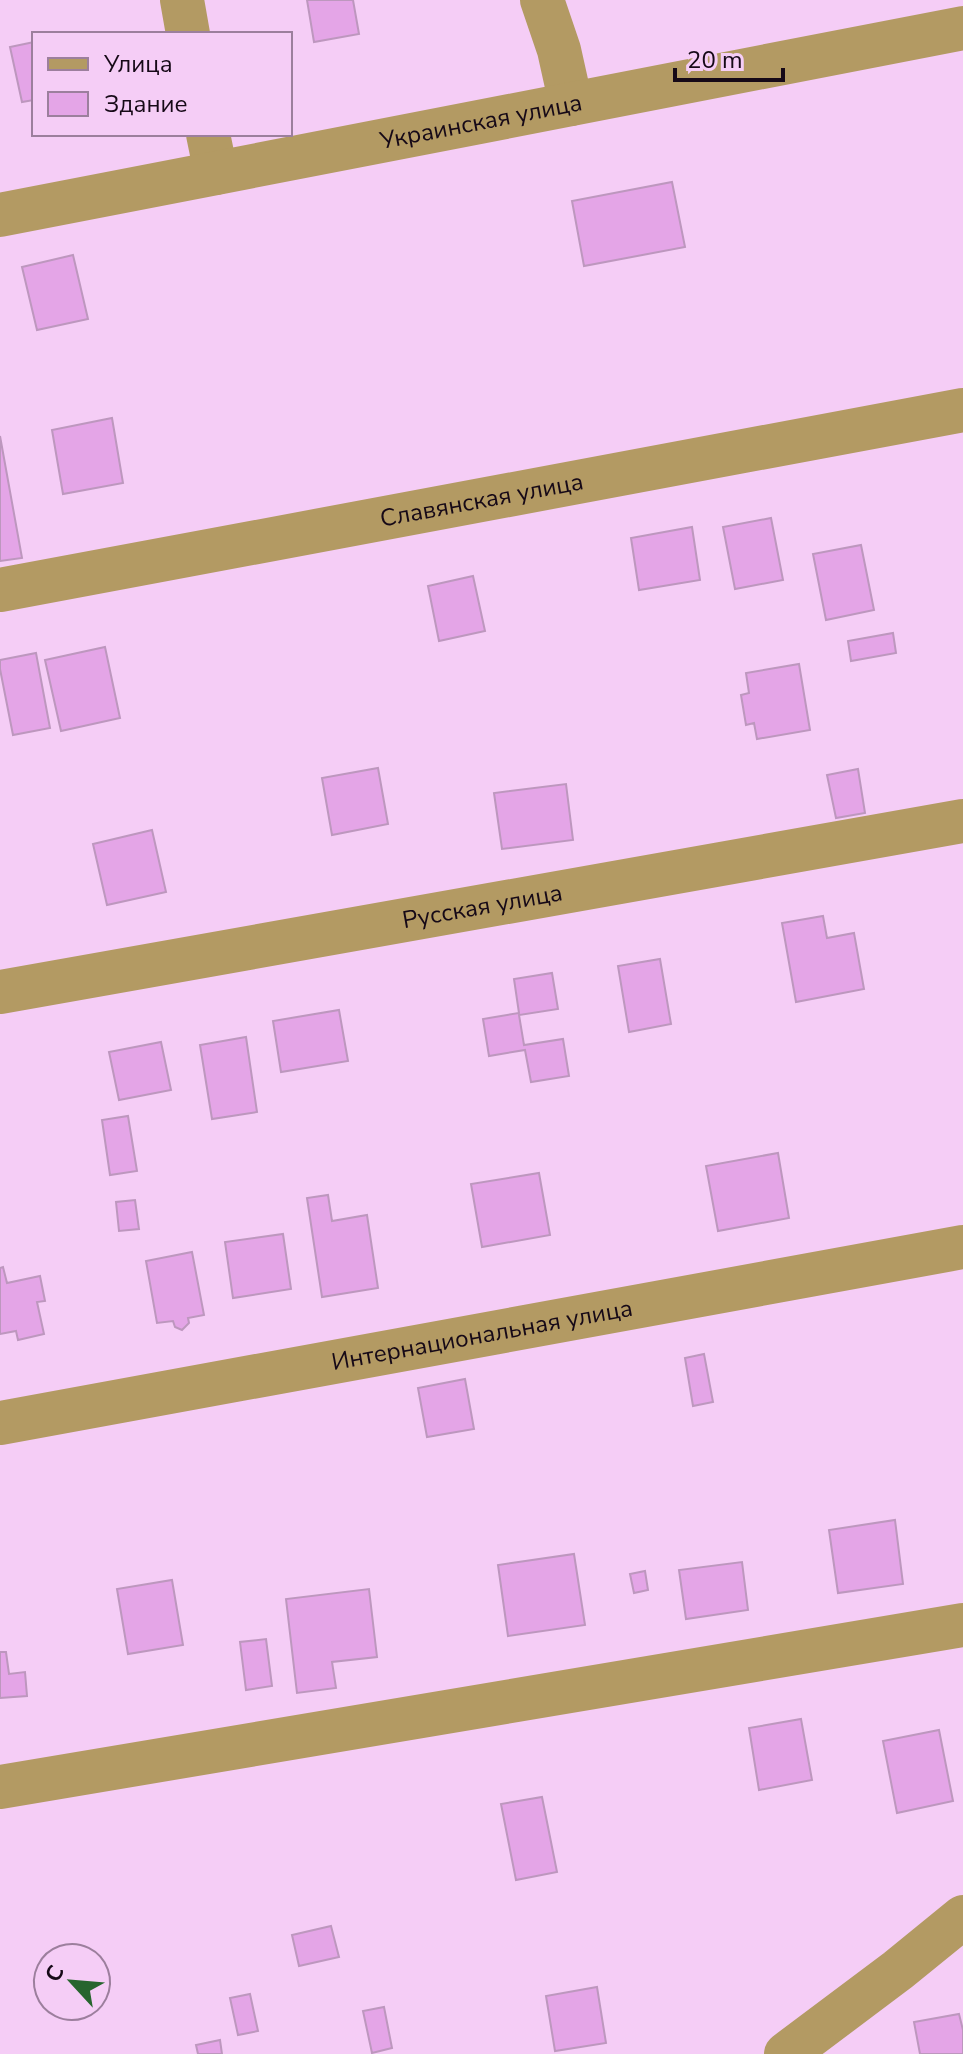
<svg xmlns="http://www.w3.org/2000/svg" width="963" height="2054" viewBox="0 0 963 2054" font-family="'Nunito Sans',sans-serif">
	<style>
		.building { fill: #e4a5e7; stroke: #bd97be; stroke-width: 2 }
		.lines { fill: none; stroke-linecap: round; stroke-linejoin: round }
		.minor { stroke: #b39a63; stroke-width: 44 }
		.labels { text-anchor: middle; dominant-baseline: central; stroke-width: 6; stroke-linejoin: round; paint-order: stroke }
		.street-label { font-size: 24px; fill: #160917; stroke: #f5cdf6 }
	</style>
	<rect width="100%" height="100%" fill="#f5cdf6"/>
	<path class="building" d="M307 0H353L359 34 314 42Z
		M34 42V100L22 102 10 47Z
		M672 182 685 247 584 266 572 201Z
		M73 255 88 319 37 330 22 267Z
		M112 418 123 483 63 494 52 430Z
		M0 436 22 558 0 561Z
		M771 518 783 580 735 589 723 527Z
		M692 527 700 580 639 590 631 538Z
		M861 545 874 610 826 620 813 554Z
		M473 576 485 631 439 641 428 586Z
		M893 633 896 653 851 661 848 641Z
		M105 647 120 718 61 731 45 660Z
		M36 653 50 728 13 735 0 669V660Z
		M799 664 810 730 757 739 754 723 746 725 741 695 749 693 746 673Z
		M378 768 388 824 332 835 322 778Z
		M858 769 865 813 836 818 827 775Z
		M566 784 573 840 502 849 494 793Z
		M152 830 166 892 107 905 93 844Z
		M823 916 827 938 854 933 864 989 796 1002 782 923Z
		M660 959 671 1024 629 1032 618 966Z
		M552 973 558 1009 519 1015 524 1045 563 1039 569 1076 531 1082 525 1050 489 1056 483 1019 519 1013 514 979Z
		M339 1010 348 1061 281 1072 273 1021Z
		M246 1037 257 1112 212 1119 200 1045Z
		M161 1042 171 1090 119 1100 109 1052Z
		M128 1116 137 1171 110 1175 102 1120Z
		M778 1153 789 1218 718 1231 706 1166Z
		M539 1173 550 1235 482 1247 471 1184Z
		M328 1195 332 1221 367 1215 378 1288 322 1297 307 1198Z
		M135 1200 139 1229 119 1231 116 1202Z
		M283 1234 291 1289 233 1298 225 1242Z
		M192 1252 204 1315 188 1318 189 1323 182 1330 175 1327 173 1321 157 1323 146 1261Z
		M3 1267 7 1283 40 1276 45 1301 37 1302 44 1334 18 1340 16 1331 0 1334V1268Z
		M704 1354 713 1402 693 1406 685 1358Z
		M465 1379 474 1429 427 1437 418 1388Z
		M895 1520 903 1584 838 1593 829 1530Z
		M574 1554 585 1625 508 1636 498 1565Z
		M742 1562 748 1610 686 1619 679 1570Z
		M645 1571 648 1590 634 1593 630 1574Z
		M172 1580 183 1645 128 1654 117 1589Z
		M369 1589 377 1657 332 1662 336 1688 297 1693 286 1599Z
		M266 1639 272 1686 246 1690 240 1642Z
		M0 1652H6L9 1674 25 1672 27 1696 0 1698Z
		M801 1719 812 1780 759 1790 749 1728Z
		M939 1730 953 1801 897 1813 883 1741Z
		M542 1797 557 1872 516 1880 501 1804Z
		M331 1926 339 1957 299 1966 292 1935Z
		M597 1987 606 2043 555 2051 546 1996Z
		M250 1994 258 2031 238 2035 230 1998Z
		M384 2007 392 2048 372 2053 363 2011Z
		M959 2014 963 2030V2054H920L914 2022Z
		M220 2040 222 2054H198L196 2045Z"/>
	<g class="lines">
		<g class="minor">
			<path d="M182 0 188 34"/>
			<path d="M542 0 559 50 571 104"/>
			<path d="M208 134 216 173"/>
			<path id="s1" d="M0 215 963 28"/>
			<path id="s2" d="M0 590 963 410"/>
			<path id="s3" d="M0 992 963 821"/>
			<path id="s4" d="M0 1423 963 1247"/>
			<path d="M0 1787 963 1625"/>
			<path d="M786 2054 898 1970 963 1917"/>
		</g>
	</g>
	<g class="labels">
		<g class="street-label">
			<text stroke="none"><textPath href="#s1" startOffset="490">Украинская улица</textPath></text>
			<text stroke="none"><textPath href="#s2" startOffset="490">Славянская улица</textPath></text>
			<text stroke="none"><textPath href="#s3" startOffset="490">Русская улица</textPath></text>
			<text stroke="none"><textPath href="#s4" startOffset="490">Интернациональная улица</textPath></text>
		</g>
	</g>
	<rect x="32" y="32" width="260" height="104" fill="#f5cdf6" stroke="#9c7f9d" stroke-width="2"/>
	<rect x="48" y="58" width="40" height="12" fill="#b39a63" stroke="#9c7f9d" stroke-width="2"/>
	<text x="104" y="72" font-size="24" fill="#160917">Улица</text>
	<rect x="48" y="92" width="40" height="24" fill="#e4a5e7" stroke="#9c7f9d" stroke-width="2"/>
	<text x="104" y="112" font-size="24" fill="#160917">Здание</text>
	<g transform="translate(72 1982) rotate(296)"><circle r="38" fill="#f5cdf6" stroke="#9c7f9d" stroke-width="2"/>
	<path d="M0-6L14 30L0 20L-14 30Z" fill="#27652e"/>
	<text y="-12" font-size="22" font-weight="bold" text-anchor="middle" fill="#160917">С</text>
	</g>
	<path d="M675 68v12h108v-12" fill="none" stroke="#160917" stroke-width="4"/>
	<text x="687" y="68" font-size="24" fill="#160917" stroke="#f5cdf6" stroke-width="6" paint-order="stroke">20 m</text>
</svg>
